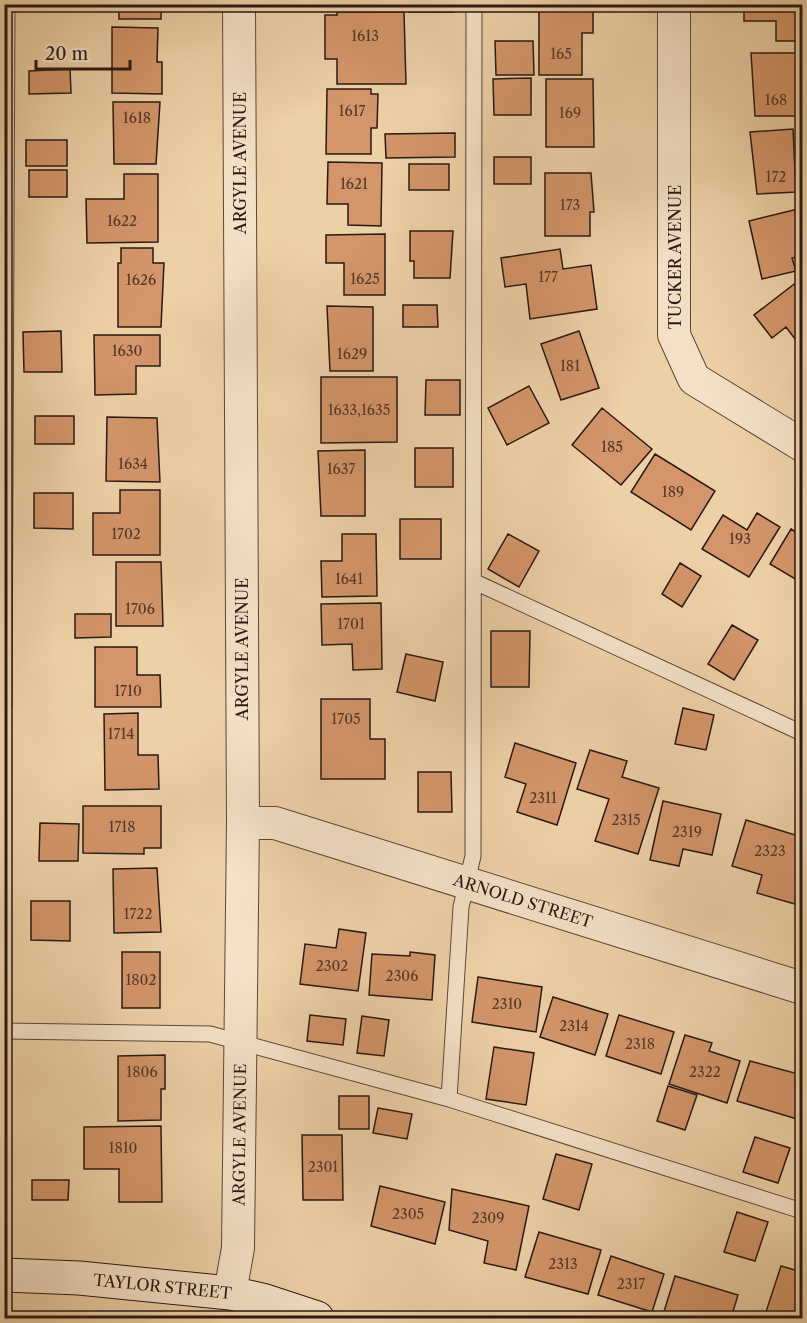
<svg xmlns="http://www.w3.org/2000/svg" width="807" height="1323" viewBox="0 0 807 1323" font-family="'Libre Caslon Text',serif">
	<style>
		.building { fill: #d39569; stroke: #281a14; stroke-width: 1.5 }
		.lines { fill: none; stroke-linecap: round; stroke-linejoin: round }
		.lane-casing { stroke: #5a4839; stroke-width: 17 }
		.street-casing { stroke: #5a4839; stroke-width: 34 }
		.secondary-casing { stroke: #281a14; stroke-width: 35 }
		.lane { stroke: #f4e0c6; stroke-width: 15 }
		.street { stroke: #f4e0c6; stroke-width: 32 }
		.secondary { stroke: #f4e0c6; stroke-width: 33 }
		.labels { text-anchor: middle; dominant-baseline: central; stroke-width: 4.5; stroke-linejoin: round; paint-order: stroke }
		.number-label { font-size: 14px; fill: #533929 }
		.street-label { font-size: 16px; fill: #281a14; stroke: #f4e0c6 }
	</style>
	<rect width="100%" height="100%" fill="#eed0a7"/>
	<filter id="stains"><feTurbulence type="fractalNoise" baseFrequency=".00333" numOctaves="4"/><feColorMatrix values="0 0 0 0 .2 0 0 0 0 .09 0 0 0 0 .02 0 0 0 .5 -.17"/></filter>
	<radialGradient id="worn" r=".72"><stop offset=".6" stop-color="#630" stop-opacity="0"/><stop offset="1" stop-color="#630" stop-opacity=".3"/></radialGradient>
	<path class="building" d="M119 4H161V19H119Z
		M325 4H394V10H325Z
		M409 4H454V12H409Z
		M539 4H593V33H582V75H539Z
		M744 4H802V41H776V21H744Z
		M337 12H404L406 84H337V59H325V15H337Z
		M112 27 158 28 157 62H162V94L112 93Z
		M495 41H533L534 75H496Z
		M751 53H797L796 116H755Z
		M70 69 71 93 29 94V71Z
		M531 78V115H494L493 79Z
		M546 79H593L594 147H546Z
		M327 89H371V94H378L377 128H371V154H326Z
		M113 102H160L156 164H114Z
		M793 129 796 192 757 194 750 132Z
		M455 133V157L386 158 385 134Z
		M26 140H67V166H26Z
		M494 157H531V184H494Z
		M328 162 382 163 381 226 348 225V204H327Z
		M409 164H449V190H409Z
		M29 170H67V197H29Z
		M545 173H591L594 212H590V236H545Z
		M124 174H158V242L87 243 86 199H124Z
		M802 208V256L792 258 796 271 762 279 749 221Z
		M410 231H453L450 278H414V261H410Z
		M385 234V295H344V263H326V235Z
		M121 248H153V263H164L161 327H118V263H121Z
		M560 249 563 269 591 265 597 309 530 319 526 284 505 287 501 258Z
		M802 278V348L786 327 772 338 754 315Z
		M403 305H437L438 327H403Z
		M327 306 373 307V371H330Z
		M61 331 62 372H24L23 332Z
		M579 331 599 388 561 400 541 344Z
		M94 335H160V366H136V394L95 395Z
		M321 377H397V442L321 443Z
		M426 380H460V415H425Z
		M529 386 549 423 507 445 488 408Z
		M602 408 652 449 621 485 572 445Z
		M35 416H74V444H35Z
		M107 417 157 418 160 482 106 481Z
		M415 448H453V487H415Z
		M365 450V516H321L318 451Z
		M655 454 715 491 691 530 631 492Z
		M120 490H160V555H93V513H120Z
		M34 493H73V529L34 528Z
		M757 513 780 527 749 577 702 549 723 515 747 530Z
		M400 519H441V559H400Z
		M791 529 802 536V583L770 564Z
		M342 534H376L377 596 322 597 321 561H342Z
		M508 534 539 551 519 587 488 569Z
		M116 562H161L163 626H116Z
		M680 563 701 576 682 607 662 594Z
		M381 603 382 669 353 670 352 644 322 645 321 604Z
		M75 614H111V637L75 638Z
		M732 625 758 640 734 680 708 664Z
		M491 631H530L529 687H491Z
		M95 647H137V675H160L161 707H95Z
		M406 654 443 662 435 701 397 692Z
		M321 699H370V739H385V779H321Z
		M683 708 714 715 706 750 675 744Z
		M138 713V755H158L159 789 105 790 104 714Z
		M515 743 576 763 557 825 517 812 526 784 505 777Z
		M590 750 627 761 622 777 659 788 638 854 595 841 609 799 577 789Z
		M418 772H451L452 812H418Z
		M802 786V807L797 804Z
		M663 801 721 814 712 855 683 849 679 866 650 860Z
		M83 806H161V848H144V854L83 853Z
		M746 820 802 837V881L795 904 757 893 762 875 732 866Z
		M40 823 79 824 78 861H39Z
		M157 868 161 932 114 933 113 869Z
		M31 901H70V941L31 940Z
		M339 929 366 933 358 991 300 984 305 944 336 948Z
		M122 952H160V1008H122Z
		M410 952 435 955 432 1000 369 995 372 954 410 956Z
		M478 977 542 987 536 1032 472 1022Z
		M553 997 608 1014 595 1055 540 1037Z
		M310 1015 346 1019 343 1045 307 1041Z
		M619 1015 674 1032 661 1074 606 1056Z
		M362 1016 389 1020 384 1056 357 1053Z
		M685 1035 712 1043 709 1051 740 1061 727 1103 669 1084Z
		M494 1047 534 1053 526 1105 486 1099Z
		M165 1055V1089H161V1120L118 1121V1056Z
		M750 1061 802 1075V1103L797 1119 737 1101Z
		M668 1086 697 1095 685 1130 657 1121Z
		M339 1096H369V1129H339Z
		M378 1108 412 1114 407 1139 373 1133Z
		M161 1126 162 1202H119V1169H84V1127Z
		M302 1135H342L343 1200H303Z
		M755 1137 790 1148 778 1183 743 1172Z
		M556 1154 592 1164 579 1210 543 1199Z
		M32 1180H69L68 1200H32Z
		M380 1186 445 1202 435 1244 371 1226Z
		M452 1189 529 1206 516 1270 484 1263 488 1241 449 1230Z
		M737 1212 768 1222 755 1261 724 1252Z
		M539 1232 601 1250 588 1294 525 1277Z
		M611 1256 664 1274 652 1312 598 1295Z
		M781 1266 802 1272V1318H764Z
		M675 1276 738 1295 731 1318H662Z"/>
	<g class="lines">
		<g class="lane-casing">
			<path id="lane" d="M475 582 802 733
				M4 707 7 4
				M4 1031 210 1034 449 1099 802 1211
				M449 1099 461 907 473 856 474 4"/>
		</g>
		<g class="street-casing">
			<g id="street">
				<path d="M674 4V335L694 379 802 445"/>
				<path id="s1" d="M243 823H275L802 988"/>
				<path id="s2" d="M230 1293 238 1248 243 823 239 4"/>
			</g>
		</g>
		<g class="secondary-casing">
			<g id="secondary">
				<path id="s3" d="M4 1275 79 1278 230 1293 262 1300 317 1318"/>
			</g>
		</g>
		<use href="#lane" class="lane"/>
		<use href="#street" class="street"/>
		<use href="#secondary" class="secondary"/>
	</g>
	<g class="labels">
		<g class="number-label">
			<text x="365" y="36">1613</text>
			<text x="561" y="54">165</text>
			<text x="776" y="100">168</text>
			<text x="352" y="111">1617</text>
			<text x="570" y="113">169</text>
			<text x="137" y="118">1618</text>
			<text x="776" y="177">172</text>
			<text x="354" y="184">1621</text>
			<text x="570" y="205">173</text>
			<text x="122" y="221">1622</text>
			<text x="548" y="277">177</text>
			<text x="365" y="279">1625</text>
			<text x="141" y="280">1626</text>
			<text x="127" y="351">1630</text>
			<text x="352" y="354">1629</text>
			<text x="570" y="366">181</text>
			<text x="359" y="410">1633,1635</text>
			<text x="612" y="447">185</text>
			<text x="133" y="464">1634</text>
			<text x="341" y="469">1637</text>
			<text x="673" y="492">189</text>
			<text x="126" y="534">1702</text>
			<text x="740" y="539">193</text>
			<text x="349" y="579">1641</text>
			<text x="140" y="609">1706</text>
			<text x="351" y="624">1701</text>
			<text x="128" y="691">1710</text>
			<text x="346" y="719">1705</text>
			<text x="121" y="734">1714</text>
			<text x="543" y="798">2311</text>
			<text x="626" y="820">2315</text>
			<text x="122" y="827">1718</text>
			<text x="687" y="832">2319</text>
			<text x="770" y="851">2323</text>
			<text x="138" y="914">1722</text>
			<text x="332" y="966">2302</text>
			<text x="402" y="976">2306</text>
			<text x="141" y="980">1802</text>
			<text x="507" y="1004">2310</text>
			<text x="574" y="1026">2314</text>
			<text x="640" y="1044">2318</text>
			<text x="142" y="1072">1806</text>
			<text x="705" y="1072">2322</text>
			<text x="123" y="1148">1810</text>
			<text x="323" y="1167">2301</text>
			<text x="408" y="1214">2305</text>
			<text x="488" y="1218">2309</text>
			<text x="563" y="1264">2313</text>
			<text x="631" y="1284">2317</text>
		</g>
		<g class="street-label">
			<text transform="translate(240 163) rotate(-90)">ARGYLE AVENUE</text>
			<text transform="translate(675 257) rotate(-90)">TUCKER AVENUE</text>
			<text transform="translate(242 649) rotate(-90)">ARGYLE AVENUE</text>
			<text stroke="none"><textPath href="#s1" startOffset="292">ARNOLD STREET</textPath></text>
			<text stroke="none"><textPath href="#s2" startOffset="159">ARGYLE AVENUE</textPath></text>
			<text stroke="none"><textPath href="#s3" startOffset="159">TAYLOR STREET</textPath></text>
		</g>
	</g>
	<rect width="807" height="1323" fill="none" stroke="#eed0a7" stroke-width="24"/>
	<rect x="6" y="6" width="795" height="1311" fill="none" stroke="#281a14" stroke-width="3"/>
	<rect x="12" y="12" width="783" height="1299" fill="none" stroke="#281a14" stroke-width="1.5"/>
	<path d="M36 60v9h94v-9" fill="none" stroke="#281a14" stroke-width="3"/>
	<text x="45" y="60" font-size="18" fill="#281a14" stroke="#f4e0c6" stroke-width="4.5" paint-order="stroke">20 m</text>
	<rect width="100%" height="100%" filter="url(#stains)"/>
	<rect width="100%" height="100%" fill="url(#worn)"/>
</svg>
